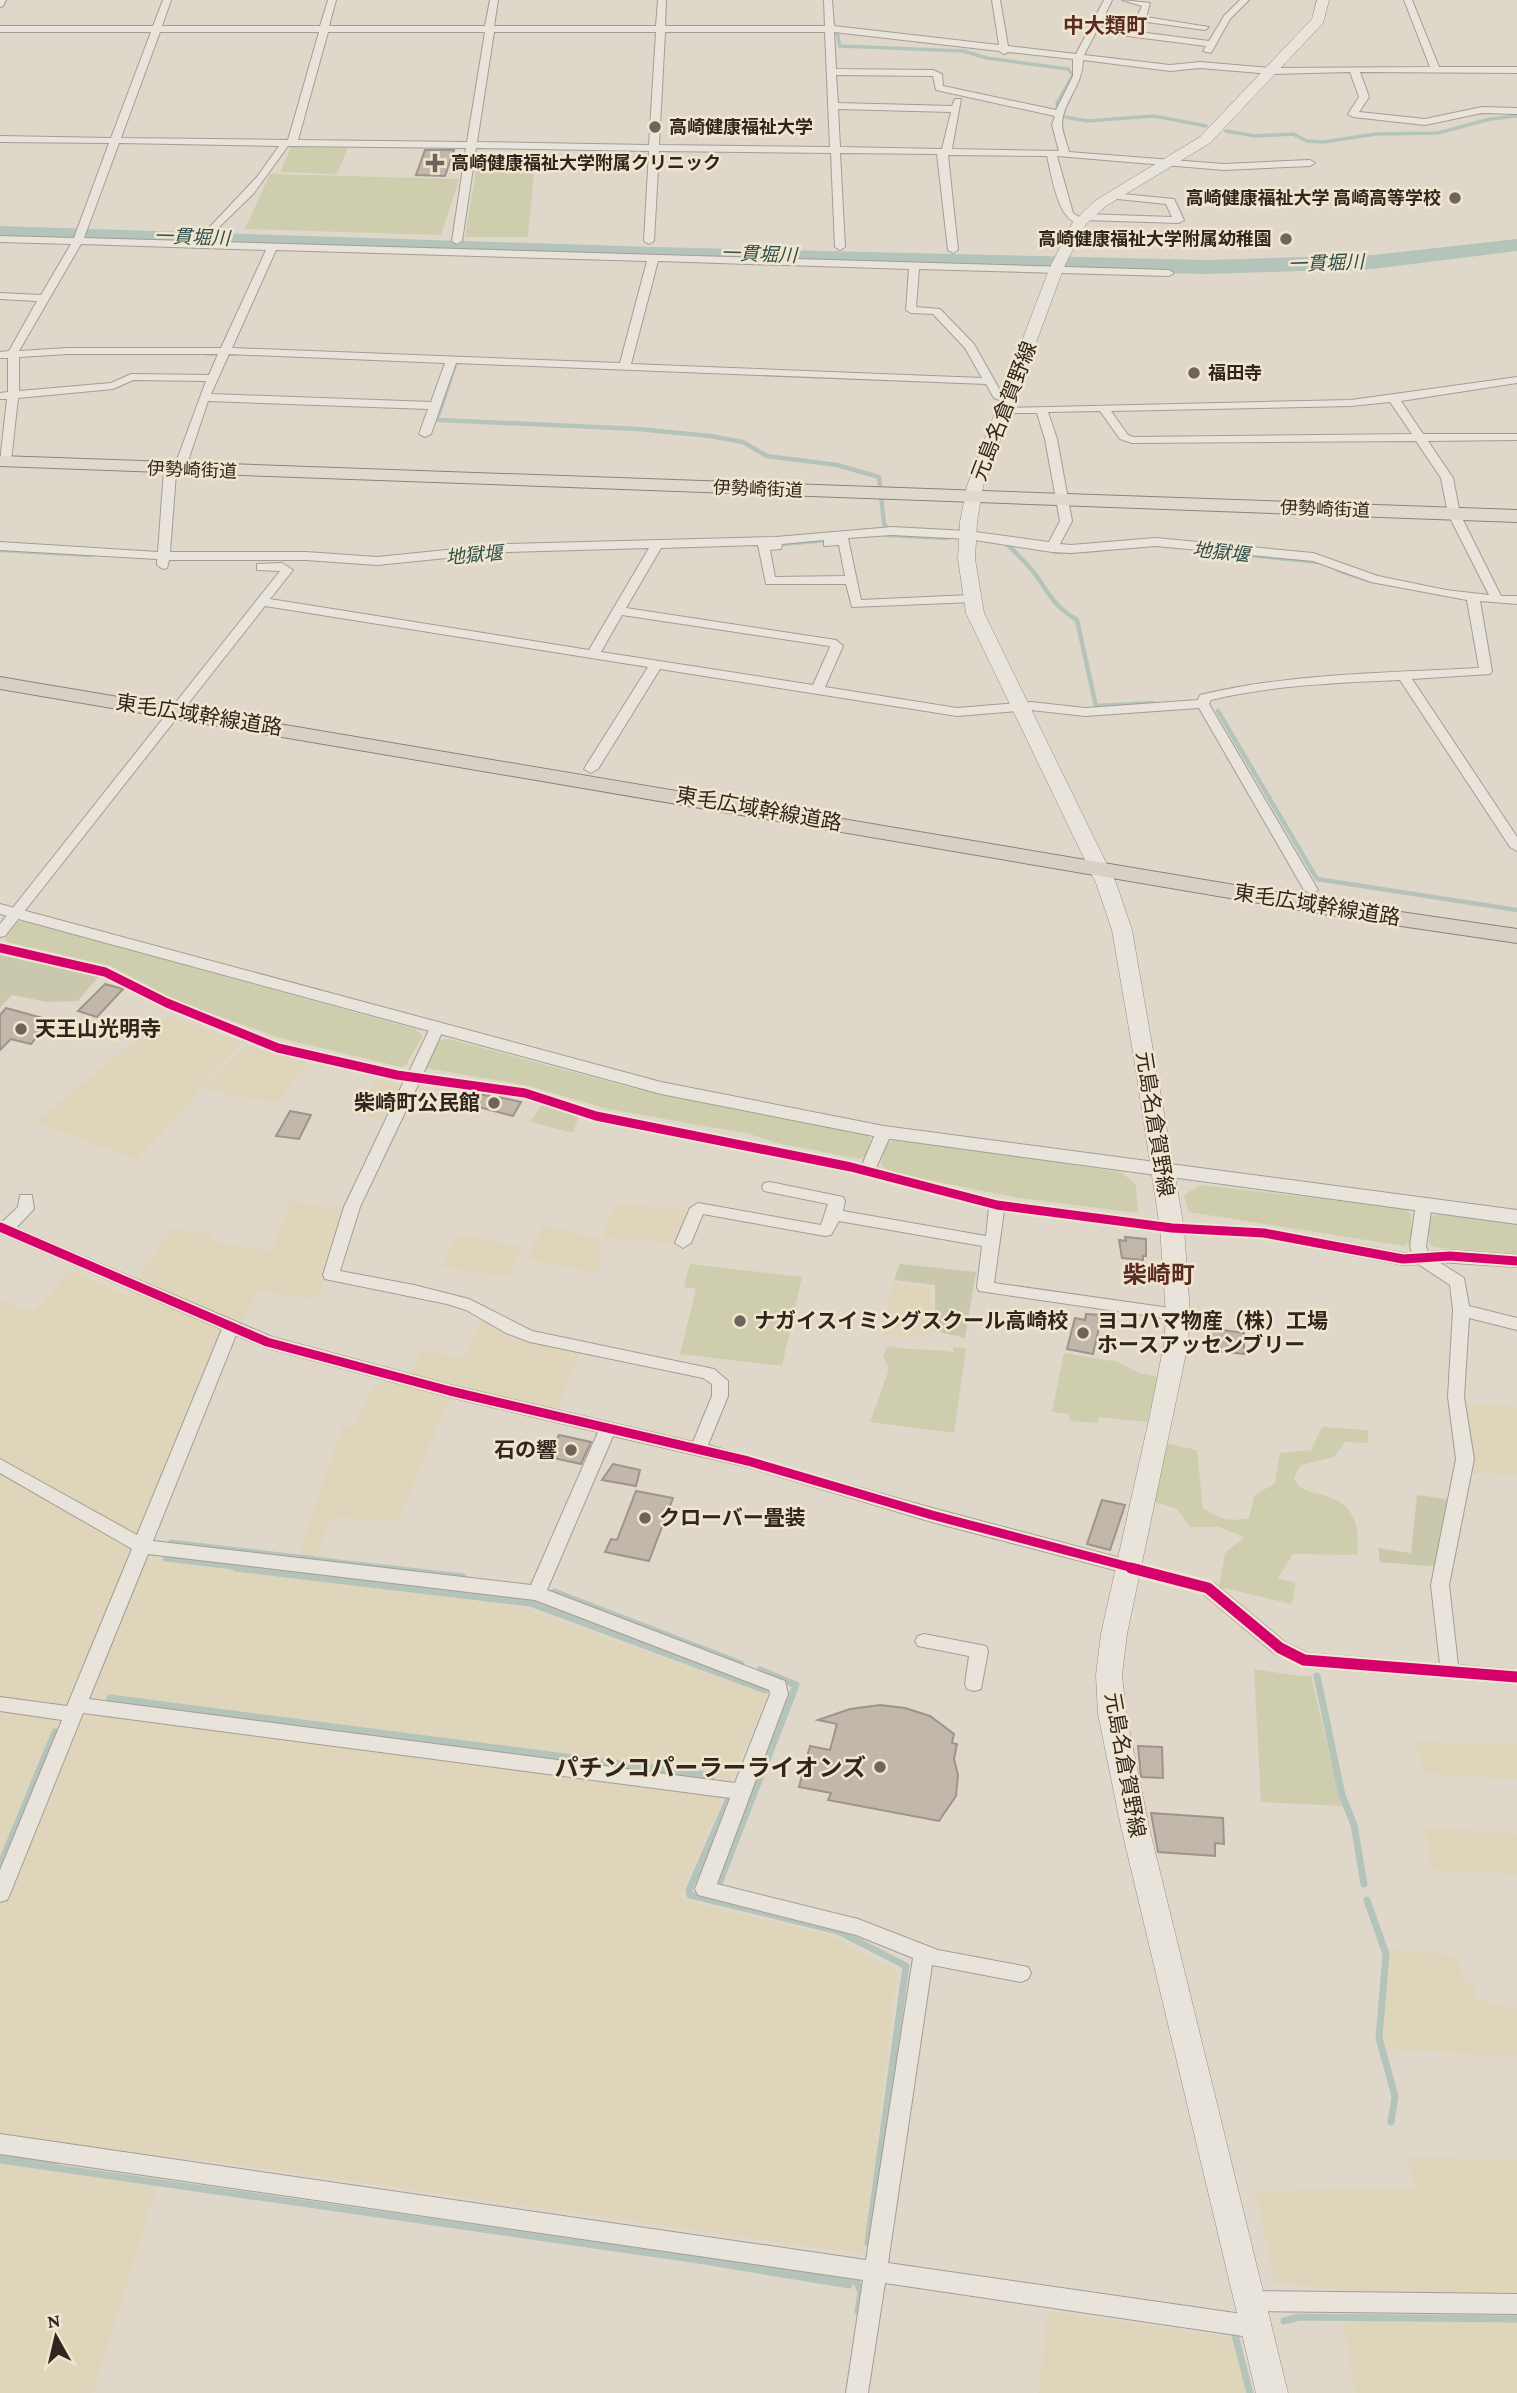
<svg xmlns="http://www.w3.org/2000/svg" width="1517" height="2393" viewBox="0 0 1517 2393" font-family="'Crimson Pro','Noto Sans JP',serif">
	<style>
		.farmland { fill: #ded5bb }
		.green { fill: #ceceae }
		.cemetery { fill: #c9c8ad }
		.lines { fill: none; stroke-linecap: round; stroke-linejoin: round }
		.stream-far3 { stroke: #b5c4ba; stroke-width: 3.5 }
		.stream-far2 { stroke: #b5c4ba; stroke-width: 4.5 }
		.stream-far1 { stroke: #b5c4ba; stroke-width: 5 }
		.stream { stroke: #b5c4ba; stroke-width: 7 }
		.river { fill: #b5c4ba; fill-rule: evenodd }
		.building { fill: #c2b7ab; stroke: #9e948a; stroke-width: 2 }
		.minor-casing { stroke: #a49d94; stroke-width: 2 }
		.tertiary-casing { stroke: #a49d94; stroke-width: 2 }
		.secondary-casing { stroke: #948d83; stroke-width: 1 }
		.primary-casing { stroke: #89837a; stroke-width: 2 }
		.trunk-casing { stroke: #89837a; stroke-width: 2 }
		.minor { fill: #e8e3db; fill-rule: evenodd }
		.tertiary { fill: #e8e3db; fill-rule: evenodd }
		.secondary { fill: #e8e3db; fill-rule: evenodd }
		.primary { fill: #dfd9cd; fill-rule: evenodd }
		.trunk { fill: #d8d0c4; fill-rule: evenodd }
		.cycleway-far1-casing { stroke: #f0e6d0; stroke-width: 13 }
		.cycleway-casing { stroke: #f0e6d0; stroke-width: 16 }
		.cycleway-far1 { stroke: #d6006c; stroke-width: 9 }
		.cycleway { stroke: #d6006c; stroke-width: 11 }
		.poi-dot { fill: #6e645a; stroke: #f0e6d0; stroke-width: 2.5 }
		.labels { text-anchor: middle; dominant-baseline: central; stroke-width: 5; stroke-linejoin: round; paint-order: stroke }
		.far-poi-label { font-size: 18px; font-weight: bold; fill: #31261d; stroke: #f0e6d0; text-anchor: start }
		.far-street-label { font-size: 18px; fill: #31261d; stroke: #f0e6d0 }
		.far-water-label { font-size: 19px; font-style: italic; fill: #2e4f4c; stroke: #f0e6d0 }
		.far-quarter-label { font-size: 21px; font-weight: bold; fill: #592b21; stroke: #f0e6d0 }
		.street-label { font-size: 21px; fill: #31261d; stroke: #f0e6d0 }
		.poi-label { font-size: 21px; font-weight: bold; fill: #31261d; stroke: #f0e6d0; text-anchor: start }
		.quarter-label { font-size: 24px; font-weight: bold; fill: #592b21; stroke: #f0e6d0 }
		.near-poi-label { font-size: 24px; font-weight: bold; fill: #31261d; stroke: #f0e6d0; text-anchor: end }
	</style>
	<rect width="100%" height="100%" fill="#dfd8ca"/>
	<path class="farmland" d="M167 1015 242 1042 137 1160 35 1122Z
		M246 1045 308 1062 278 1103 203 1090Z
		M376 1079 397 1084 399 1087 383 1120 353 1114Z
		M291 1201 345 1210 321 1291 309 1299 258 1291 243 1321 218 1338 140 1527 160 1560 518 1606 768 1695 679 1899 831 1936 897 1971 864 2254 167 2155 93 2393H0V1301L34 1311 71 1270 127 1296 172 1228 213 1235 211 1241 272 1251Z
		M615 1203 689 1211 676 1243 603 1237Z
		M543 1225 601 1239 600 1273 527 1260Z
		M456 1234 521 1247 509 1277 441 1267Z
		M894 1283 931 1288 932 1335 902 1338 884 1334 889 1295Z
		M483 1315 501 1331 515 1337 580 1353 557 1409 459 1387 447 1404 399 1519 393 1522 332 1517 313 1561 297 1560 342 1427 349 1426 355 1421 374 1385 411 1372 421 1351 464 1358Z
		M1465 1402 1517 1407V1474L1470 1473Z
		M1416 1742 1517 1744V1780L1424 1773Z
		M1425 1827 1517 1834V1874L1431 1870Z
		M1389 1949 1459 1956 1463 1982 1474 1984 1476 1998 1506 2008H1517V2057L1387 2049 1383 2039Z
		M1408 2158 1517 2159V2393H1355L1338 2288 1275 2284 1256 2191 1414 2189Z
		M1048 2311 1234 2338 1247 2393H1038Z"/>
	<path class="green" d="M291 147 348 148 337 174 280 172Z
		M477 164H535L528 237H465Z
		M270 174 459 179 441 235 245 229Z
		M25 921 415 1029 423 1036 406 1065 401 1067 280 1038 181 1003 111 966 7 942 5 939 15 922Z
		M449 1039 640 1090 865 1133 871 1138 866 1156 860 1159 777 1143 750 1134 608 1109 525 1085 425 1068 439 1040Z
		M542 1105 579 1115 573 1133 530 1122Z
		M900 1139 1121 1172 1136 1185 1138 1213 1019 1198 888 1172 881 1164 886 1143Z
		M1200 1185 1404 1208 1411 1214 1412 1241 1404 1246 1189 1212 1184 1195Z
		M1440 1213 1517 1223V1254L1434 1247 1429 1243V1218Z
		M690 1264 802 1277 782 1366 680 1354 696 1289 684 1287Z
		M888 1346C911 1351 931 1348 953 1352V1347L966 1348 954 1433 870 1422 889 1369 883 1355Z
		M1064 1353 1118 1362 1139 1373 1159 1377 1147 1422 1099 1417 1098 1423 1070 1421 1069 1414 1052 1412Z
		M1322 1427 1368 1430V1443L1345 1442 1334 1457 1301 1465 1294 1478C1302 1494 1312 1491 1327 1496 1356 1506 1360 1528 1357 1555L1293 1554 1278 1578 1296 1583 1292 1604 1219 1587 1225 1553 1244 1537 1219 1527H1190L1177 1509 1145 1499 1161 1442 1197 1450 1203 1508C1218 1519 1231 1522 1249 1518L1254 1496 1275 1483 1280 1453 1311 1450Z
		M1254 1669C1274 1671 1292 1677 1311 1676L1342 1806 1261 1802Z"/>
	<path class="cemetery" d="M0 954H1L98 977 78 1001 47 1002 12 995 0 1008Z
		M900 1264 976 1272 965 1338 935 1331V1285L894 1280Z
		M1417 1495 1447 1499 1439 1567 1380 1562 1378 1548 1411 1553Z"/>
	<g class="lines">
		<path class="stream-far3" d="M837 33 840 46 963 51 987 58 1068 69 1073 75 1057 103 1058 111
			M1065 117 1087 121 1154 116 1206 126
			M1226 131 1255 136 1293 134 1307 141 1324 142 1376 134 1438 133 1490 119 1517 116
			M206 354H238
			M442 406 456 363 451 362"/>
		<path class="stream-far2" d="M442 404 437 419 440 420 638 429 710 436 743 442 767 456 837 465 879 477 884 523 889 535
			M887 535 947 538
			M782 544 828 540
			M1008 545C1017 555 1028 564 1035 574 1051 596 1053 605 1077 620L1096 706 1153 703
			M0 550 91 555
			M1197 550 1320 562
			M1054 552 1100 550
			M1338 570 1372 581
			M1218 711 1317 879 1517 910"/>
		<path class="stream-far1" d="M171 1542 399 1569
			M165 1559 250 1569"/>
		<path class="stream" d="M236 1568 530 1603 765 1690
			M384 1568 463 1577
			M554 1592 741 1664
			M1317 1676 1342 1795 1354 1825 1364 1884
			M110 1698 712 1776
			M728 1801 689 1890 690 1895 838 1931 906 1966 868 2243
			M0 1866 55 1732
			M720 1881 796 1685 760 1670
			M1367 1900 1386 1954 1379 2038 1395 2096 1391 2122
			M0 2154 56 2162
			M0 2160 692 2259 849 2285
			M713 2258 856 2281 861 2292 858 2311
			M1284 2321 1299 2317 1517 2319
			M1234 2331 1250 2393"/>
		<path class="river" d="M0 226 654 247 1206 260 1373 255 1517 239V251L1373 269 1206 274 654 261 0 238Z"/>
	</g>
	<path class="building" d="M425 150H454L445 176 416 175Z
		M105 984 123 989 97 1017 78 1011Z
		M6 1008 50 1020 31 1044 11 1039 0 1050V1015Z
		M474 1094 499 1097 521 1102 513 1116 467 1104Z
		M290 1111 311 1115 299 1139 276 1136Z
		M1125 1237 1146 1239V1256H1143V1260L1122 1258 1119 1240 1126 1241Z
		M1086 1314 1102 1315 1093 1354 1067 1349 1075 1318 1085 1320Z
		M1209 1328 1244 1333V1354L1208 1350Z
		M559 1435 591 1442 581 1464 549 1457Z
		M613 1464 640 1470 636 1486 602 1480Z
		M636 1491 673 1498 649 1561 605 1552 611 1539 617 1540Z
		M1102 1500 1125 1505 1110 1550 1087 1544Z
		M880 1705 905 1708 930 1716 954 1734 952 1743 957 1744 954 1759 958 1775 956 1796 939 1821 828 1800 831 1793 799 1787 810 1746 830 1750 837 1724 818 1720 850 1709Z
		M1138 1746 1162 1747 1163 1778 1141 1777Z
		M1151 1813 1223 1818 1224 1844 1215 1843V1856L1158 1852Z"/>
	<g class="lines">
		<g class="minor-casing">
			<path id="minor" d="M0 0H6L3 6 0 7Z
				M163 0H171L162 26H320L328 0H336L329 26H485L490 0H498L494 26H656L658 0H666L665 26H825L824 0H832L834 26 999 45 992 0H1000L1008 46 1076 54 1104 0H1112L1099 27 1209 41 1224 16 1240 0H1249L1230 19 1211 53 1203 51 1206 46 1096 32 1084 55 1170 65 1200 62 1271 68 1430 67 1404 0H1412L1439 67H1517V73L1360 72 1369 97 1359 112 1425 119 1482 107 1517 108V114L1482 113 1425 125 1353 117 1348 114 1359 97 1350 72 1272 74 1200 68 1170 71 1083 60C1083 86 1063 101 1062 124 1062 132 1067 143 1069 152L1224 164 1310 160 1315 163 1310 166 1224 170 1057 156 1073 213 1079 217 1084 214 1172 217 1166 204 1108 198 1107 196 1112 193 1174 199 1184 220 1179 223 1084 220V224C1058 226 1052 176 1047 156L948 155 958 250 953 253 948 250 937 154 840 153 845 247 840 250 835 247 831 153 659 151 654 241 649 244 644 241 649 151 476 148 462 241 457 244 452 241 466 148 288 146 254 193 209 237 204 234 205 232 257 177 279 146 119 143 84 238 1169 270 1174 273 1169 276 919 269 916 307 940 309 974 344 1002 394 1014 400 1008 403 994 398 986 384 456 363 431 434 425 437 419 434 428 409 208 401 185 470 176 473 170 552H306L377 557 506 544 776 537 892 527 968 531 1049 542 1060 521 1045 439 1037 413H1004L1000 412V408L1351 400 1517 377V383L1401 401 1423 434H1517V440L1428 441 1453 478 1460 514 1501 596H1517V604L1480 601 1492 671 1490 674 1412 679 1517 837V851L1510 847 1400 680C1336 683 1273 685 1211 700L1209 704 1318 890 1311 894 1304 890 1199 708 1085 716 1031 710 957 716 660 669 598 769 591 773 584 769 648 667 265 606 5 936 0 937V924L280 571 257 570V564L282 563 293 570 270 599 589 650 649 548 506 552 377 565 306 560H169L167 568 163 569 157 565V559L0 550V542L158 552 164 470 170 467 174 468 206 381 133 380 113 389 18 398 11 461 5 464 0 462 7 399H0V393L8 392V358H0V352L9 351 37 301 0 299V293L41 295 71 244 0 242V236L74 238 109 143 0 142V136L111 138 151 32H0V26H153ZM160 32H319L288 140 121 138ZM328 32H485L467 142 298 140ZM494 32H656L649 145 477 142ZM665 32H825L830 147 659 145ZM834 32 999 51 1004 54 1008 52 1073 59V76L1056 110 943 86 942 74 933 70 836 69ZM836 75 933 76 936 90 1055 116 1052 125 1059 151 952 149 961 99H955L952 106 838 103ZM838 109 951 112 942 149 840 147ZM81 244 266 250 221 348H68L19 351ZM276 250 647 261 620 363 232 348ZM658 261 909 269 906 310 911 313 933 314 965 348 982 378 631 364ZM68 354H218L209 375 131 374 111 383 19 391V357ZM229 354 445 363 431 402 211 394ZM1390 402 1412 434 1133 437 1128 435 1111 411 1351 406ZM1100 411 1120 439 1132 443 1416 441 1441 478 1448 514 1489 595 1446 590 1378 576 1313 553 1156 538 1071 545 1060 544 1072 521 1057 439 1048 412ZM892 535 968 539 1052 552 1071 553 1156 546 1313 561 1371 582 1467 600 1479 668C1386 673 1292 673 1200 695L1198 700 1085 708 1031 702 957 708 825 687 843 646 836 640 626 608 661 548 758 545 766 584H846L852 607 974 602 976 599 970 595 861 600 848 538ZM824 540V546L839 545 845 576 775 577 770 550 781 549 782 544ZM622 615 829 646 830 647 813 685 601 652Z
				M1122 0 1150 3 1146 17 1209 27 1205 30 1140 21 1137 17 1142 6Z
				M0 944 110 969 172 1000 282 1044 397 1070 409 1072 430 1028 437 1023 444 1028 423 1074 525 1088 598 1112 862 1165 876 1132 884 1127 892 1132 876 1168 997 1200 1172 1223 1264 1228 1403 1253H1412L1410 1246 1416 1204 1424 1199 1432 1204 1426 1246 1428 1252 1450 1250 1517 1255V1267L1439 1262 1464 1278 1469 1306 1517 1318V1330L1469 1318 1464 1397 1474 1459 1449 1585 1458 1665 1517 1670V1684L1304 1667 1274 1653 1202 1593 932 1522 748 1467 613 1436 547 1590 785 1681 788 1694 717 1884 858 1919 938 1950 1028 1967 1031 1973 1028 1979 1021 1982 932 1965 888 2263 1256 2316 1264 2320 1267 2327 1264 2334 1256 2338 885 2283 868 2393H846L863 2280 0 2154V2134L866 2260 913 1958 856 1935 698 1895 695 1889 730 1798 83 1713 10 1894 7 1900 0 1902V1870L62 1720 0 1711V1697L67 1706 132 1549 0 1473V1459L137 1535 222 1329 0 1233V1222H2L18 1207 20 1195H32L34 1209 16 1228 272 1337 450 1385 693 1442 712 1396V1384L703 1378 530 1342 506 1333 466 1310 447 1304 325 1279 323 1275 344 1207 404 1081 273 1051 162 1006 100 975 0 952ZM419 1083 523 1098 596 1121 851 1172 989 1208 986 1236 843 1211 845 1201 843 1197 770 1182 764 1183 762 1187 764 1191 828 1204 821 1225 698 1203 690 1208 675 1243 683 1248 691 1243 703 1214 825 1236 831 1235 839 1221 982 1246 977 1287 979 1291 1178 1320 1184 1318 1186 1314 1184 1310 994 1283 1004 1211 1172 1233 1264 1238 1403 1265 1418 1264 1450 1285 1453 1310 1448 1397 1456 1459 1431 1585 1440 1664 1307 1653 1286 1643 1214 1583 932 1508 708 1445 728 1396V1381L714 1369 532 1331 469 1299 414 1285 340 1271 360 1207ZM236 1335 267 1348 450 1397 598 1432 531 1585 153 1541ZM148 1554 535 1600 769 1690 770 1694 735 1783 89 1699Z
				M924 1634 986 1646 988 1651 981 1689 974 1691 967 1689 965 1684 969 1656 918 1646 915 1641 918 1636Z
				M1249 2291 1517 2294V2314L1249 2311 1241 2308 1238 2301 1241 2294Z"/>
		</g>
		<g class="tertiary-casing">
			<path id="tertiary" d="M0 904 661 1082 884 1126 1517 1210V1224L884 1138 661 1094 0 914Z"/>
		</g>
		<g class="secondary-casing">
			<path id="secondary" d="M1317 0H1329L1323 23 1210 143 1106 206 1086 224 1064 267 983 486 977 522 975 559 984 613 1116 883 1132 930 1184 1228 1190 1314 1188 1344 1127 1634 1122 1675 1126 1714 1149 1827 1288 2393H1256L1121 1827 1098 1714 1096 1675 1101 1634 1150 1415 1164 1344 1166 1314 1160 1228 1134 1058 1112 930 1096 883 966 613 958 559 960 522 967 486 1050 267 1073 222 1096 200 1200 137 1312 19Z"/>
		</g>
		<g class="primary-casing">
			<path id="primary" d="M0 456 1517 510V522L0 466Z"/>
		</g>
		<g class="trunk-casing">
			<path id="trunk" d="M0 677 1353 905 1517 929V943L1353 919 0 689Z"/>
		</g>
		<use href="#minor" class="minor"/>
		<use href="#tertiary" class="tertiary"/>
		<use href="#secondary" class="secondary"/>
		<use href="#primary" class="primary"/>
		<use href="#trunk" class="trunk"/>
		<g class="cycleway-far1-casing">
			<path id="cycleway-far1" d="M0 948 105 972 167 1003 278 1048 397 1075 525 1093 596 1116 851 1167 997 1205 1172 1228 1264 1233 1403 1259 1450 1256 1517 1261
				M0 1227 267 1342 450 1391 748 1461 932 1515 1137 1569"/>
		</g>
		<g class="cycleway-casing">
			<path id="cycleway" d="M1131 1568 1208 1588 1280 1648 1304 1660 1517 1677"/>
		</g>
		<use href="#cycleway-far1" class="cycleway-far1"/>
		<use href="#cycleway" class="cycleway"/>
	</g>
	<g class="poi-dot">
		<circle cx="655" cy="127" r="7"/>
		<path d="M431.5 152.5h7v7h7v7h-7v7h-7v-7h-7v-7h7z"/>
		<circle cx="1455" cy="198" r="7"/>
		<circle cx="1286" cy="239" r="7"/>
		<circle cx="1194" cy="373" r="7"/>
		<circle cx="21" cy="1029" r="7"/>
		<circle cx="494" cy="1103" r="7"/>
		<circle cx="740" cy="1321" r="7"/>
		<circle cx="1083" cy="1333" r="7"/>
		<circle cx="571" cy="1450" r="7"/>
		<circle cx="645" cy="1518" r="7"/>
		<circle cx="880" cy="1767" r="7"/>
	</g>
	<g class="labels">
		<g class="far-poi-label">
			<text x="669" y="127">高崎健康福祉大学</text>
			<text x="451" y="163">高崎健康福祉大学附属クリニック</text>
			<text x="1441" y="198" text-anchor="end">高崎健康福祉大学 高崎高等学校</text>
			<text x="1272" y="239" text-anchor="end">高崎健康福祉大学附属幼稚園</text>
			<text x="1208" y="373">福田寺</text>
		</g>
		<g class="far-street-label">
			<text transform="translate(192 470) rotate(2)">伊勢崎街道</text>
			<text transform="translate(758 489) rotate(2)">伊勢崎街道</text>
			<text transform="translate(1325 509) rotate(2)">伊勢崎街道</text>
		</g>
		<g class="far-water-label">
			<text transform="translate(192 237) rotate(2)">一貫堀川</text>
			<text transform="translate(759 254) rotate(2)">一貫堀川</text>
			<text transform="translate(1326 263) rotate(-2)">一貫堀川</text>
			<text transform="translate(1221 552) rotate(6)">地獄堰</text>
			<text transform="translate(474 555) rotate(-5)">地獄堰</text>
		</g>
		<g class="far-quarter-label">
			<text x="1105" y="26">中大類町</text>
		</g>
		<g class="street-label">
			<text transform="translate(1004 411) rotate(-69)">元島名倉賀野線</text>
			<text transform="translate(199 715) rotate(9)">東毛広域幹線道路</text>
			<text transform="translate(759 809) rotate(10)">東毛広域幹線道路</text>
			<text transform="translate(1317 905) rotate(9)">東毛広域幹線道路</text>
			<text transform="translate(1155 1124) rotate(81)">元島名倉賀野線</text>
			<text transform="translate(1125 1765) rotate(80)">元島名倉賀野線</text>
		</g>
		<g class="poi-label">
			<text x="35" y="1029">天王山光明寺</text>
			<text x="480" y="1103" text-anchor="end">柴崎町公民館</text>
			<text x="754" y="1321">ナガイスイミングスクール高崎校</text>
			<text x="1097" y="1321">ヨコハマ物産（株）工場<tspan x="1097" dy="24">ホースアッセンブリー</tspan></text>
			<text x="557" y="1450" text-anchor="end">石の響</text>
			<text x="659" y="1518">クローバー畳装</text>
		</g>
		<g class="quarter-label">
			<text x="1159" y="1274">柴崎町</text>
		</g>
		<g class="near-poi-label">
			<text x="866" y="1767">パチンコパーラーライオンズ</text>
		</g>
	</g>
	<g transform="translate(56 2337) rotate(352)" stroke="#f0e6d0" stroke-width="5" paint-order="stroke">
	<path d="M0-5L12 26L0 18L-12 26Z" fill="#31261d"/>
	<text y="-10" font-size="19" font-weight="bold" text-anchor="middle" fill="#31261d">N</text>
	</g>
</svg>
